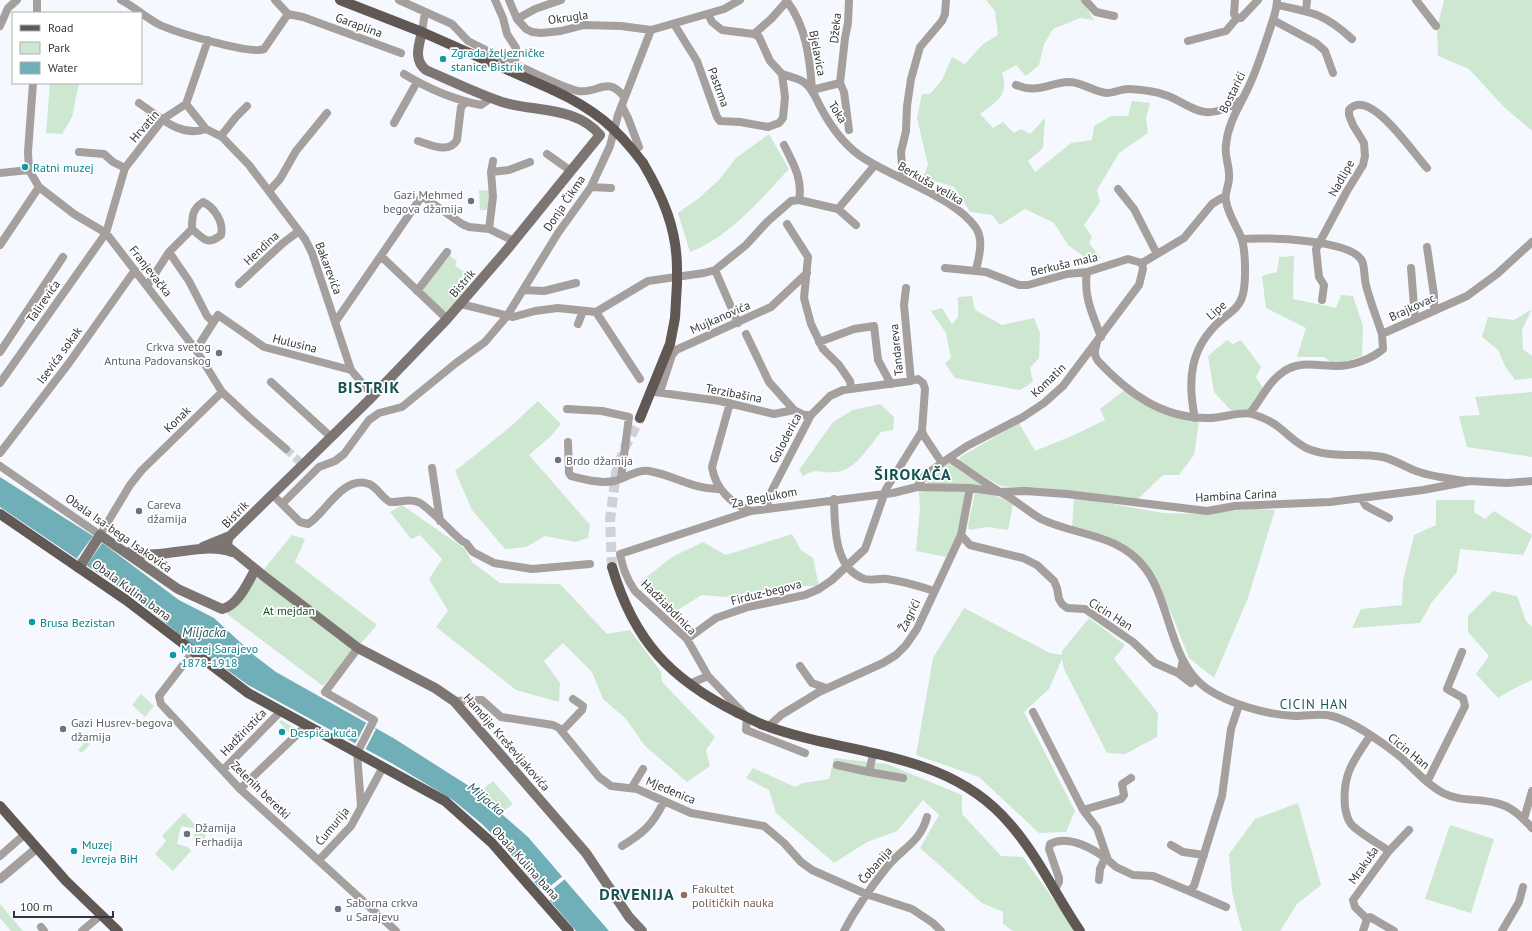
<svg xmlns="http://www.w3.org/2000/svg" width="1532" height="931" viewBox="0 0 1532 931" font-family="'PT Sans',sans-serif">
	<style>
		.green { fill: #cee7d1 }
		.water { fill: #71afb8 }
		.pier { fill: #f6f8ff }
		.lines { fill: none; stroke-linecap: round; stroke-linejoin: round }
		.minor-tunnel { stroke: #cfd1d8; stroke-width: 8; stroke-dasharray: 8 4; stroke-linecap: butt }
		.primary-tunnel { stroke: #cfd1d8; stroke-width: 10; stroke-dasharray: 10 5; stroke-linecap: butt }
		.minor { stroke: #a59f9d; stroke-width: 8 }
		.tertiary { stroke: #a59f9d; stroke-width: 9 }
		.secondary { stroke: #7d7572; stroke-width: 10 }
		.primary { stroke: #615854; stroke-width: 10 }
		.tram { stroke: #606166; stroke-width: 1 }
		.primary-bridge { stroke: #615854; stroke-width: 10 }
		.culture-dot { fill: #0f9aa8; stroke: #fff; stroke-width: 1.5 }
		.worship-dot { fill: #6b7280; stroke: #fff; stroke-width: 1.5 }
		.education-dot { fill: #8d6e63; stroke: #fff; stroke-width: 1.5 }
		.labels { text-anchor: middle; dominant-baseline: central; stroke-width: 3.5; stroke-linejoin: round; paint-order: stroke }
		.street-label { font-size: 12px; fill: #35363b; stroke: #fff }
		.culture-label { font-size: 12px; fill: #0d838f; stroke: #fff; text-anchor: start }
		.worship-label { font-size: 12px; fill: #5b616d; stroke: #fff; text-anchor: start }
		.park-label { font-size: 12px; fill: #145125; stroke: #fff }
		.education-label { font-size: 12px; fill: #785e54; stroke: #fff; text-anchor: start }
		.water-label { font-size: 13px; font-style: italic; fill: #255a61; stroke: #fff }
		.neighbourhood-label { font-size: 13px; letter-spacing: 1px; fill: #155254; stroke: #fff }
		.district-label { font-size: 16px; font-weight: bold; letter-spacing: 1px; fill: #155254; stroke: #fff }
	</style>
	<rect width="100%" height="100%" fill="#f6f8ff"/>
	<path class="green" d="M986 0H1082L1094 20 1080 18 1053 29 1044 44 1039 65 1026 76 1016 65 1002 73C1009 96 997 101 980 114L993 128 1003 122 1014 133 1021 129 1030 134 1045 118 1043 148 1028 161 1035 172 1071 143 1092 140 1094 126 1111 116H1128L1132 101 1150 103 1146 118 1148 133 1119 153 1097 190 1100 202 1084 225 1092 237 1089 243 1101 258 1091 262 1068 245 1054 223 1025 209 1000 225 992 215 970 212 954 187 923 177 928 165 917 118 922 94H930L942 80 952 57 965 64 983 44 998 35 995 11Z
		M1444 0H1532V131L1504 107 1469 69 1438 56 1437 28Z
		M50 83H79L72 117 62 134 46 133Z
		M769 134 789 169C759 201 731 236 690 252L678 213 699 198 719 180 736 158Z
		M479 190 491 191 489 210H480Z
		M447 254 457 261 455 265 465 273 459 280 467 287 446 314 419 289Z
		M1294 256 1293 299 1336 308 1341 295 1353 296 1363 326 1362 356 1335 365 1324 357H1297L1306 328 1266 308 1262 276 1277 272 1279 257Z
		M972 296 975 310 1002 325 1034 318 1040 333 1039 358 1030 368 1033 382 1020 390 955 378 945 363 951 358 946 333 931 311 942 308 952 324 958 317V297Z
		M1532 309 1522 330 1523 349 1532 356V378L1515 380 1505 366 1498 350 1482 337 1488 317 1514 320Z
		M1227 340 1233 344 1241 340 1261 367 1256 377 1263 388 1251 410 1236 416 1214 392 1208 356Z
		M1126 389 1154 409 1199 422 1194 455 1179 475H1163L1138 499 1074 491 1000 486 959 461 960 457 1019 423 1035 451 1074 435 1105 420 1100 409Z
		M1532 392V457L1467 447 1459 416 1480 415 1475 397Z
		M538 401 561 424 551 436 529 455 590 525 588 538 575 542 545 536 526 547 505 549 472 510 455 471 509 428Z
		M880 404 894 417 893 430 881 432C869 446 856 470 836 472 821 474 817 467 803 476L799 470 833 422 853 410Z
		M952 461 989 486 927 483V481Z
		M933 490 966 492 959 531 946 557 916 551 920 508 919 492Z
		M975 493 994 495 1013 504 1008 530 987 527 969 530 968 525Z
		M1074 497 1163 513 1200 514 1252 509 1275 510 1248 598 1214 678 1189 658 1172 615 1149 570 1136 555 1124 544 1072 527Z
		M1436 500H1475L1474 512 1485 519 1494 511 1532 535V536L1523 555 1460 549 1457 572 1432 602 1420 623 1352 628 1361 609 1402 605 1403 581 1414 535 1436 525Z
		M402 505 465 549 472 562 500 583 560 584 607 634 630 630 661 672 662 682 715 737 706 750 710 766 687 782 645 746 626 719 603 699 592 672 563 643 544 661 560 683 559 702 516 690 436 627 448 611 429 579 442 559 420 535 411 539 390 512Z
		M792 534 801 550 813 558 819 586H787L725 597 702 595 671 614 639 583 672 557 703 542 726 555Z
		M292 535 305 539 295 562 377 625 323 686 227 614Z
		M170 559 162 573 149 564Z
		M1493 591 1517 596 1526 621 1532 627V680L1517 687 1498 698 1476 674 1489 656 1468 632V616Z
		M964 608 1050 653 1062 655V651L1089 618 1125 645 1114 659 1158 713 1157 737 1125 754 1107 753 1064 669 1062 659 1049 689 1024 712 1075 811 1066 832 1039 833 979 777 916 755 933 658Z
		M141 694 154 706 145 717 132 705Z
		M281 720 298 730 292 736 279 722Z
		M87 740 90 744 82 753 78 750Z
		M834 758 887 764 962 795V814L1001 856 1023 857 1076 931H1013L1003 924V912L982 903 920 848 939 815 923 800 897 831 867 842 834 863 776 813 769 790 746 778 753 768 795 787 803 783 829 779Z
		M493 781 513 804 502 812 481 791Z
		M1298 803 1321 885 1297 904 1280 931H1242L1232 892 1229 854 1255 819Z
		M184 813 206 836 200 843 193 840 196 829 181 826 177 844 188 847 191 851 173 871 155 854 166 841 162 836Z
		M1450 825 1494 839 1471 913 1425 899Z
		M0 904 23 931H11L0 918Z"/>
	<path class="water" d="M0 477 93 536 179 600 214 618 255 656 276 672 395 739 472 788 528 837 609 931H576L500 842 482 824 453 800 393 764 248 685 190 643 135 598 0 507Z"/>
	<path class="pier" d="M93 536 102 543 87 565 77 558Z
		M366 723 376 729 365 750 355 744Z
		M563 876 565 879 548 893 552 898 549 901 538 889 541 886 545 890Z"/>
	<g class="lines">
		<path class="minor-tunnel" d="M286 449 300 462"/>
		<path class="primary-tunnel" d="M612 567 610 520 616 473 624 449 640 418"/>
		<path class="minor" d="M121 0C135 7 146 18 160 25 175 32 251 55 264 49L288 14 303 17 401 53
			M275 0 288 14
			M399 0 452 24 468 41 474 44C495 55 517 65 538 75 550 80 564 88 578 91 598 94 608 75 624 97
			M495 0 503 18 507 34 516 48 515 64
			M509 0 517 19 526 29 532 32 541 33 561 31 584 25 621 26 651 30 724 9 740 0
			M786 0C806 25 810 59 812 90L840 83
			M849 0 848 23 845 38 840 83 844 92 849 130
			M1085 0 1096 12 1114 16
			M1235 0 1234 14 1237 18H1241L1258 0
			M1416 0 1436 26
			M1277 5C1312 12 1325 14 1352 39
			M1306 11 1307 0
			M37 13V0
			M517 19 535 9 561 0
			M1273 20 1316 43 1325 51 1333 73
			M674 24 697 61 717 117 720 121 740 122 768 127 779 123 783 118 785 97 782 74 770 61 759 37 754 34 722 30 712 22 708 14
			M0 26 8 8 17 0
			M422 32 425 12
			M754 34 771 19 787 1
			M1188 41 1226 31 1237 18
			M404 74C427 88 455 100 481 105L491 98
			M782 74C789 77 799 78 805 83 813 89 816 99 821 108 830 125 843 143 859 155 891 178 954 196 976 228 984 240 979 257 976 270
			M33 83 28 152 29 170 39 187 74 214 106 233 196 350 222 392 251 419 286 449
			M1016 85C1037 94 1048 83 1069 82 1082 82 1094 92 1107 93 1114 93 1121 89 1128 89 1134 89 1142 90 1149 91 1190 96 1195 130 1241 100
			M139 103C160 117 180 138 206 129
			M186 104 206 129 222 137 249 165 305 239 312 253 351 370 373 396
			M622 106 628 118 639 147
			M394 123 417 82
			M221 136 236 117 247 106
			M418 141C431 145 449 154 457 140L461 107 466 102
			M784 145C793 163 803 179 799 200
			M79 152 104 154 113 162 125 168
			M547 154 571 171
			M491 172 493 161
			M0 173 29 170
			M903 179 901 152 906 131 907 106 911 79 920 47 942 21 945 14 946 0
			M591 187 611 188
			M1118 189 1134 209 1157 254
			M269 191 280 179 296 151 327 113
			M838 209 875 165
			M787 224 808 257 804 298 811 324 823 349 839 365 850 381 851 389
			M489 229 493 197 491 172 509 170 530 162
			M1242 239C1264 237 1351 239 1362 261 1365 267 1364 278 1366 285 1370 302 1377 318 1382 334
			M0 245 39 187
			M1427 247 1434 295V311
			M169 252 189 281 207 316 213 322
			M381 256 447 319
			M1142 263 1184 238 1212 204 1225 196
			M945 268 986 272 1019 285H1028L1067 274 1087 272 1128 259 1142 263
			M1411 268 1415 319
			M715 270 738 323
			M1087 272C1083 296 1093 315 1101 337
			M239 284 283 243 299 231
			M147 286 169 252 192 229C192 217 192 209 203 202 214 207 224 222 221 235 207 246 204 239 192 229
			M906 288 904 305 911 381 918 379 923 383 925 389 922 431 924 436 942 463
			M523 290 544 291 576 283
			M417 291 447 252
			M1322 300 1324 285 1319 277 1316 249 1347 191 1363 165 1365 156 1364 143 1353 125 1349 115V110C1369 85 1415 156 1427 168
			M461 304 513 317 535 311 558 308 596 312 648 281 704 273 715 270 746 245 767 222 791 201 799 200 838 209 856 225
			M596 312 640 379
			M336 321 422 196 462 224 469 227 489 229 514 241
			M578 324 583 311
			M746 334 769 382 794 410
			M819 342 854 329 874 326 878 360 891 384
			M1097 342C1095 350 1093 354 1098 361 1129 394 1163 419 1210 418 1221 418 1243 411 1252 414 1262 417 1273 422 1281 429 1291 437 1299 446 1311 450 1334 458 1359 453 1383 457 1395 460 1407 468 1419 472 1433 477 1449 478 1464 481
			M195 349 199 345 218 315 264 347 351 370
			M0 352 63 257
			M271 382 331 437
			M0 383 106 233 125 168 163 119 186 104 208 40
			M655 392 720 401 774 414 794 410 804 415H811
			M660 392 672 355 676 350 771 307 807 273
			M730 403 712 467C715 488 731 504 751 511
			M567 409 602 411 629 417 621 478
			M1250 413C1261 400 1268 382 1283 372 1300 360 1318 366 1337 366 1352 366 1372 359 1383 349L1382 334 1467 296 1497 274 1532 242
			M1195 418C1187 380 1190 348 1220 321 1229 313 1240 308 1243 294 1246 281 1246 250 1241 237 1236 225 1228 214 1226 201 1224 194 1229 186 1229 178 1230 166 1224 156 1226 145 1228 122 1240 106 1249 86 1257 69 1263 50 1269 32 1272 22 1277 11 1277 0
			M568 442 569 473 571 476C583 479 600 484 614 481 624 479 637 469 649 471 674 475 694 490 720 489
			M0 453 69 363 135 270
			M949 458C969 471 987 485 1007 496 1019 503 1029 512 1041 519 1076 536 1118 533 1145 568 1171 602 1169 662 1206 688 1229 704 1267 715 1296 716 1308 716 1320 713 1332 716 1352 721 1382 742 1398 755 1413 767 1425 784 1443 793 1460 802 1479 798 1496 803 1511 806 1522 817 1532 828
			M0 466 100 535 130 485 142 470 222 392
			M432 468 440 521
			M917 487 925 475 949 458 967 446 1023 417 1044 403 1063 386 1139 285 1143 269 1142 263
			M273 495 300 522 308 524C325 514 343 474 369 484 377 487 382 498 390 502 399 503 408 498 418 502 427 505 452 533 462 541L466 543 473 552 494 563 532 569 590 564
			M1361 498 1366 506 1389 518
			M834 499C835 525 833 569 865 579 872 581 880 578 887 579 902 581 919 586 934 591
			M282 504 319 467 335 461 344 454 369 420 379 413 402 407 456 363 485 342 507 316 558 233 591 187 610 146 618 115 651 30
			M767 507 768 498 811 415 830 396 843 390 911 381
			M961 535 970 545 1023 558 1037 565 1054 581 1057 588 1059 599 1062 604 1067 608 1085 609 1133 642 1155 663 1178 673 1191 683 1181 669 1183 660
			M687 639 716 618 748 607 805 595 819 589 832 580 865 549 886 489 922 431
			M358 648 325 692 374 720 357 753 361 806
			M193 652 159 696 161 704 240 789 396 931
			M800 666 812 683 826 688
			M689 684 708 676
			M454 701 482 700 501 717 553 725 559 728 599 777 611 786 637 789 691 813 764 826 784 843 801 862 812 870 866 894 912 909 933 923 941 931
			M1033 712 1083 810 1097 828 1108 860 1116 867 1133 875 1153 876 1189 891 1194 886 1222 796 1231 729 1239 705
			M768 727 781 715 819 692 883 663 896 655 906 645 917 629 961 535 970 488
			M562 731 582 710 583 706 573 699
			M1370 736C1353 761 1342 775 1345 807 1346 813 1347 819 1351 824 1360 834 1378 843 1389 851
			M805 753 746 730 747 717 708 676 687 639 635 591C626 578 623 568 620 554L751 511 893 493 917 487 970 488 999 492 1025 491 1067 494 1207 511 1235 506 1330 502 1423 490 1470 481 1507 483 1532 481
			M837 765 869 772 873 754
			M223 770 281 711
			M869 772 903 778
			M1427 782 1465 706 1463 698 1447 689 1462 652
			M632 787 643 769
			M240 789 307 725
			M1083 810 1121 799 1124 795 1122 784 1131 778
			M1524 819 1532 791
			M1171 845 1183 852 1204 855
			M622 846C643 833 653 825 664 801
			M0 856 25 834
			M319 860 351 826 383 767
			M1099 880 1100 869 1105 858
			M1054 891 1059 882V878L1049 849 1050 844C1068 834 1094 849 1108 860
			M1189 891 1226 907
			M1367 918 1370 917 1394 931
			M41 927 44 931
			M82 931 101 915
			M844 931C856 908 871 887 887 867 902 848 920 843 927 817
			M1363 931 1367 919 1355 907 1353 900 1389 851 1409 830
			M1502 931 1519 902 1523 887"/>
		<path class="tertiary" d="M0 879 37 848"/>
		<path class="secondary" d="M422 32C419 45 413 60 426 70 451 81 476 93 502 102 535 112 576 106 600 135L505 252 447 319 368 401 230 536 228 539 227 546 265 577 358 648 435 688 454 701 586 853 629 917 642 931
			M203 547 230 536
			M129 552C163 561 199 541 232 552
			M79 568 100 535 178 589 222 609C238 606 248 582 255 570"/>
		<path class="primary" d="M340 0 422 32 553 90
			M643 163C663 197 677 229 677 269
			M640 418 670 344 675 318 677 283
			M0 514 126 600 248 693 445 801 492 843 569 931
			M612 567C634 641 670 679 738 713
			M761 724C846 757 946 748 1010 824 1038 856 1056 896 1080 931
			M0 806 66 881 118 931"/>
		<path class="tram" d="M0 512 126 598 240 686 447 801C495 838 532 886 571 931
			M0 809 62 881 115 931"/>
		<path class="primary-bridge" d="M553 90C594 109 616 127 643 163
			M677 269V283
			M738 713 761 724"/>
	</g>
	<g class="culture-dot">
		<circle cx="443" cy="59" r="4"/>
		<circle cx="25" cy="167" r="4"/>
		<circle cx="32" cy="622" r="4"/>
		<circle cx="173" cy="655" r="4"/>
		<circle cx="282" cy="732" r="4"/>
		<circle cx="74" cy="851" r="4"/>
	</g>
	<g class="worship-dot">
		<circle cx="471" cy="201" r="4"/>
		<circle cx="219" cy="353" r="4"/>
		<circle cx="558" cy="460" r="4"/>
		<circle cx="139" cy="511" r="4"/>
		<circle cx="63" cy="729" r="4"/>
		<circle cx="187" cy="834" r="4"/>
		<circle cx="338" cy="909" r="4"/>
	</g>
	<circle class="education-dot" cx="684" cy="895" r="4"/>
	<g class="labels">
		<g class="street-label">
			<text transform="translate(568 17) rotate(-8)">Okrugla</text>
			<text transform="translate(359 25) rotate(20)">Garaplina</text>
			<text transform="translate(835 28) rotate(-84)">Džeka</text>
			<text transform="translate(818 53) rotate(79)">Bjelavica</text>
			<text transform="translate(719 87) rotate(70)">Pastrma</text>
			<text transform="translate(1232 92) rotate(-64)">Bostarići</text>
			<text transform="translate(838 112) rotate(57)">Toka</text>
			<text transform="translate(144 126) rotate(-49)">Hrvatin</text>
			<text transform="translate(1341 178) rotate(-61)">Nadlipe</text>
			<text transform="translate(931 183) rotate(30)">Berkuša velika</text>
			<text transform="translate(564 203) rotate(-56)">Donja Čikma</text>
			<text transform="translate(261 248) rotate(-43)">Hendina</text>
			<text transform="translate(1064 264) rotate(-13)">Berkuša mala</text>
			<text transform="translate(329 268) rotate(69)">Bakarevića</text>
			<text transform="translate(151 271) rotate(52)">Franjevačka</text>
			<text transform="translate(462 283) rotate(-50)">Bistrik</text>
			<text transform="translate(43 301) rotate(-55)">Talirevića</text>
			<text transform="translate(1412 307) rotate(-25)">Brajkovac</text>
			<text transform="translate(1216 310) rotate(-41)">Lipe</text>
			<text transform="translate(720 317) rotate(-24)">Mujkanovića</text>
			<text transform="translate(295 343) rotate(14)">Hulusina</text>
			<text transform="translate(896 350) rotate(-96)">Tandareva</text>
			<text transform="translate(59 355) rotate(-54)">Isevića sokak</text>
			<text transform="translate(1048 380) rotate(-44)">Komatin</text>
			<text transform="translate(734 393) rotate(11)">Terzibašina</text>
			<text transform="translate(177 419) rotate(-44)">Konak</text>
			<text transform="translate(785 438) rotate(-62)">Goloderica</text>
			<text transform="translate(1236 495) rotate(-3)">Hambina Carina</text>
			<text transform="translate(764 497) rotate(-11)">Za Beglukom</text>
			<text transform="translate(235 514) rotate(-45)">Bistrik</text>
			<text transform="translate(119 533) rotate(35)">Obala Isa-bega Isakovića</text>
			<text transform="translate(132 590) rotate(36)">Obala Kulina bana</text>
			<text transform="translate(766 592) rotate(-14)">Firduz-begova</text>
			<text transform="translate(669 607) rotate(45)">Hadžiabdinica</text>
			<text transform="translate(1111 614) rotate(32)">Cicin Han</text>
			<text transform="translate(909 615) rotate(-64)">Žagrići</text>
			<text transform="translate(243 732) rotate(-46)">Hadžiristića</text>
			<text transform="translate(507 742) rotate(49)">Hamdije Kreševljakovića</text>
			<text transform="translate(1409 751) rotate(39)">Cicin Han</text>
			<text transform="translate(261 790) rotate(44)">Zelenih beretki</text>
			<text transform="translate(671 790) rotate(23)">Mjedenica</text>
			<text transform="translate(332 826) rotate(-51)">Ćumurija</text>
			<text transform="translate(526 863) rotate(48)">Obala Kulina bana</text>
			<text transform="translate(875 865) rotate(-49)">Čobanija</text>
			<text transform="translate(1363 865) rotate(-55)">Mrakuša</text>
		</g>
		<g class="culture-label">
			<text x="451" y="52">Zgrada željezničke<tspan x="451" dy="14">stanice Bistrik</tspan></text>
			<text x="33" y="167">Ratni muzej</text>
			<text x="40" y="622">Brusa Bezistan</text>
			<text x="181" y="648">Muzej Sarajevo<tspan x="181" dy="14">1878-1918</tspan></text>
			<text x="290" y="732">Despića kuća</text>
			<text x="82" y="844">Muzej<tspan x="82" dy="14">Jevreja BiH</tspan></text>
		</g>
		<g class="worship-label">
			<text x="463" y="194" text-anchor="end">Gazi Mehmed<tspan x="463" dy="14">begova džamija</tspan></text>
			<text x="211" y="346" text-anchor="end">Crkva svetog<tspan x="211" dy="14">Antuna Padovanskog</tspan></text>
			<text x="566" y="460">Brdo džamija</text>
			<text x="147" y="504">Careva<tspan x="147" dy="14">džamija</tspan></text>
			<text x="71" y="722">Gazi Husrev-begova<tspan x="71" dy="14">džamija</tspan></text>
			<text x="195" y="827">Džamija<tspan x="195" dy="14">Ferhadija</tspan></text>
			<text x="346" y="902">Saborna crkva<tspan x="346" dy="14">u Sarajevu</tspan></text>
		</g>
		<g class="park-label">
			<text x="289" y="610">At mejdan</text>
		</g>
		<g class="education-label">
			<text x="692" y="888">Fakultet<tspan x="692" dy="14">političkih nauka</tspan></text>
		</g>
		<g class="water-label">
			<text x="204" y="632">Miljacka</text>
			<text transform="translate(486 799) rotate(40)">Miljacka</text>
		</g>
		<g class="neighbourhood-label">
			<text x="1314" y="704">CICIN HAN</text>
		</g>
		<g class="district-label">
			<text x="369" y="387">BISTRIK</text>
			<text x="913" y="474">ŠIROKAČA</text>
			<text x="637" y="894">DRVENIJA</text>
		</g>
	</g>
	<rect x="12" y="12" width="130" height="72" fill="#ffffff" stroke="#aeafb1"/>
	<rect x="20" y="25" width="20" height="6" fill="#615854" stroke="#aeafb1"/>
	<text x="48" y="32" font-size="12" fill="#35363b">Road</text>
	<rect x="20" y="42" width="20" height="12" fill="#cee7d1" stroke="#aeafb1"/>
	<text x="48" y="52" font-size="12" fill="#35363b">Park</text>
	<rect x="20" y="62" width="20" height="12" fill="#71afb8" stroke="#aeafb1"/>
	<text x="48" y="72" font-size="12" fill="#35363b">Water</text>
	<path d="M14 911v6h99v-6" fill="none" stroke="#35363b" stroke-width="2"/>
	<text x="20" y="911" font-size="12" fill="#35363b" stroke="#ffffff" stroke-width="3" paint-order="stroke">100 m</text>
</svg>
